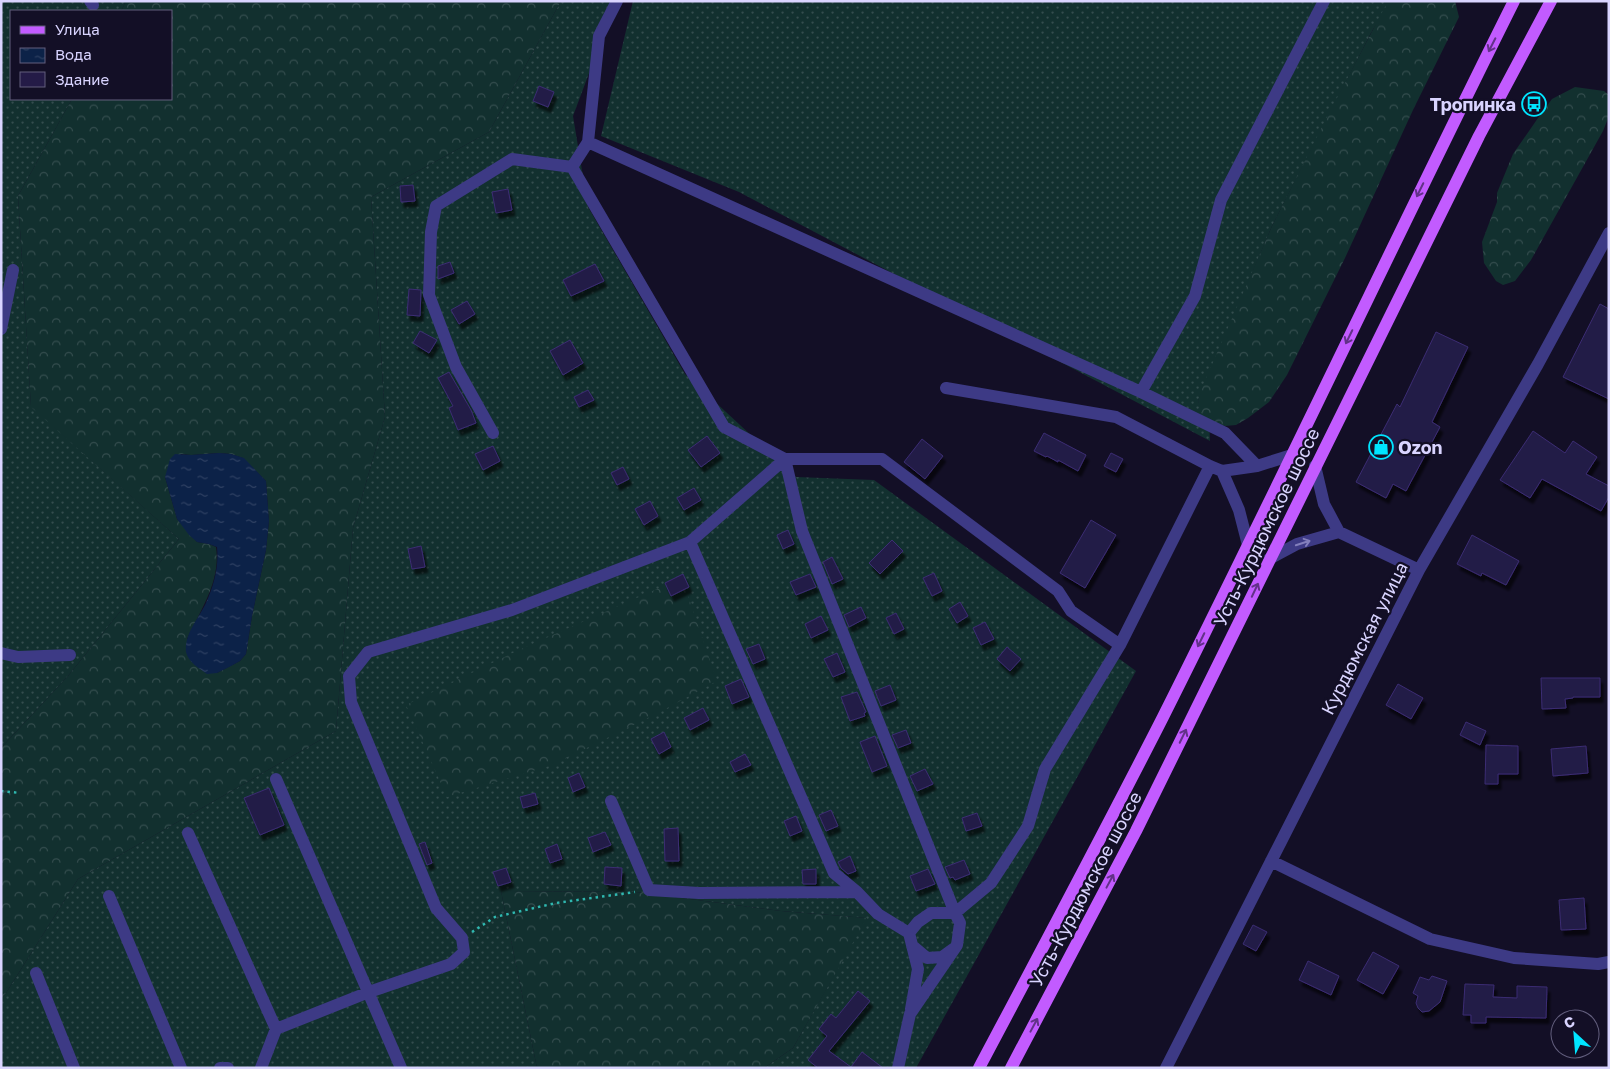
<svg xmlns="http://www.w3.org/2000/svg" width="1610" height="1069" viewBox="0 0 1610 1069" font-family="'Golos Text',sans-serif">
	<style>
		.grass { fill: url(#grass-dots) }
		.forest { fill: url(#forest-crowns); fill-rule: evenodd }
		.water { fill: url(#water-ripples) }
		.building { fill: #241b47; stroke: #3b2d73; filter: url(#shadow) }
		.lines { fill: none; stroke-linecap: round; stroke-linejoin: round }
		.path { stroke: #2fb8b0; stroke-width: 2.5; stroke-dasharray: 2.5 4; stroke-linecap: butt }
		.minor { stroke: #3d3a85; stroke-width: 12 }
		.major { stroke: #c25bff; stroke-width: 12 }
		.oneway { stroke: #623188 }
		.oneway2 { stroke: #837fbc }
		.labels { text-anchor: middle; dominant-baseline: central; stroke-width: 4.5; stroke-linejoin: round; paint-order: stroke }
		.poi-label { font-size: 18px; font-weight: bold; fill: #d9d4ff; stroke: #130f26; text-anchor: end }
		.street-label { font-size: 18px; fill: #d9d4ff; stroke: #130f26 }
	</style>
	<defs>
		<pattern id="grass-dots" width="8" height="8" patternUnits="userSpaceOnUse" patternTransform="scale(1.25)"><rect width="8" height="8" fill="#12302f"/><path d="M2 2h.1M6 6h.1" fill="none" stroke="#344d4e" stroke-width="1.8" stroke-linecap="round"/></pattern>
		<pattern id="forest-crowns" width="20" height="18" patternUnits="userSpaceOnUse" patternTransform="scale(1.25)"><rect width="20" height="18" fill="#12302f"/><path d="M2 6a3 3 0 1 1 6 0M12 15a3 3 0 1 1 6 0" fill="none" stroke="#344d4e"/></pattern>
		<pattern id="water-ripples" width="26" height="14" patternUnits="userSpaceOnUse" patternTransform="scale(1.25)"><rect width="26" height="14" fill="#0c2248"/><path d="M2 4q2-2 4 0t4 0M15 11q2-2 4 0t4 0" fill="none" stroke="#2f4163"/></pattern>
		<filter id="shadow"><feDropShadow dx="3" dy="5.5" stdDeviation="1" flood-color="#0009"/></filter>
	</defs>
	<rect width="100%" height="100%" fill="#130f26"/>
	<path class="grass" d="M1 1H126L121 11H11V99H72L18 196 31 406 179 539 68 676 1 748Z
		M561 1H616L573 116 588 207 685 374 796 477 874 480 1136 671 916 1068H764L793 1048 866 918 781 911 636 892 501 891 537 1068H1V998L6 993 78 879 336 731 353 528 385 417 371 197 489 132Z
		M633 1H1391L1372 31 1272 226 1198 401 1209 421 1210 441 739 192 601 136Z"/>
	<path class="forest" d="M126 1H561L489 132 371 197 385 417 353 528 336 731 78 879 6 993 1 998V748L68 676 179 539 31 407 18 196 72 99H171V11H121ZM219 453 231 454 243 458 266 481 269 521 266 550 252 616 246 654 240 661 217 673 187 639C201 609 221 581 216 547L209 544 197 542 177 519 165 477 181 454 191 455Z
		M1388 1H1455L1459 17 1413 110 1345 258 1287 375 1269 402 1248 418 1236 425 1225 426 1209 421 1202 413 1198 401 1204 383 1272 226 1326 119Z
		M1575 87 1604 91 1609 95V116L1603 131 1531 260 1515 281 1503 285 1496 281 1484 263 1482 242 1497 202V193L1513 154 1538 118 1552 99Z
		M682 578 717 681 658 713 552 765 447 797 406 705 521 649Z
		M501 891 636 892 781 911 867 918 793 1048 764 1068H537Z"/>
	<path class="water" d="M219 453 231 454 244 458 266 481 269 521 266 550 252 616 246 654 240 661 231 666 217 673 207 674C200 669 188 662 186 652 184 634 199 618 206 603 214 585 219 567 217 547L209 544 197 542 189 535 177 519 165 477 170 459 175 454 191 455Z"/>
	<path class="building" d="M539 86 554 92 548 107 533 101Z
		M413 185 415 201 401 202 400 186Z
		M508 189 512 210 496 213 492 192Z
		M450 262 454 273 438 279V266Z
		M595 264 604 281 571 296 563 280Z
		M409 289 421 290 420 316 407 315Z
		M467 301 475 314 459 324 451 310Z
		M1600 304 1609 309V399L1563 377Z
		M420 331 437 340 429 353 413 343Z
		M1436 332 1468 347 1432 422 1440 427 1406 491 1393 484 1386 498 1356 482 1397 404 1400 407Z
		M570 340 583 363 563 375 550 351Z
		M449 372 471 410 476 423 458 430 449 408 453 406 438 378Z
		M588 390 594 400 579 407 574 397Z
		M1533 431 1565 453 1573 441 1597 457 1586 474 1609 486V497L1601 511 1542 479 1530 498 1500 480Z
		M1044 433 1086 455 1078 471 1058 460V462L1047 456 1046 457 1034 451Z
		M707 436 720 453 701 467 688 450Z
		M922 439 943 456 925 479 904 462Z
		M493 446 500 461 483 470 475 454Z
		M1111 453 1123 459 1116 472 1104 466Z
		M623 467 629 479 617 485 611 473Z
		M694 488 701 500 684 510 677 498Z
		M650 501 658 516 644 525 635 509Z
		M1091 520 1116 535 1085 588 1060 573Z
		M788 530 794 544 783 549 777 535Z
		M1472 535 1519 561 1506 585 1482 573 1481 576 1457 564Z
		M892 540 903 551 880 574 869 563Z
		M421 546 425 567 412 569 408 549Z
		M832 557 843 579 832 584 823 562Z
		M934 573 942 591 932 596 923 578Z
		M683 574 689 587 671 596 665 583Z
		M810 574 816 587 796 595 790 582Z
		M960 602 968 616 957 623 949 609Z
		M861 607 866 618 849 627 844 615Z
		M896 613 904 629 894 634 886 618Z
		M821 616 828 630 811 638 805 624Z
		M985 622 994 639 981 645 973 628Z
		M759 644 765 659 753 664 746 649Z
		M1007 647 1021 659 1010 671 997 659Z
		M837 653 845 672 833 677 824 659Z
		M1541 678H1600V697H1573V698L1565 699 1566 708 1542 709Z
		M741 679 749 697 732 704 725 686Z
		M1398 684 1423 698 1411 719 1386 705Z
		M890 685 896 700 881 706 875 691Z
		M857 692 866 712 864 713 865 716 850 721 841 697Z
		M703 708 709 720 690 730 684 718Z
		M1466 722 1486 731 1480 745 1460 735Z
		M906 730 911 743 898 748 892 735Z
		M664 732 671 747 659 754 651 739Z
		M875 736 887 766 872 772 860 742Z
		M1486 745 1518 746V774H1498V784H1485Z
		M1586 746 1588 773 1553 776 1551 749Z
		M745 754 751 765 735 772 730 762Z
		M925 769 933 784 917 791 910 776Z
		M579 773 585 787 573 792 568 778Z
		M269 788 284 825 260 835 244 798Z
		M535 793 538 804 523 808 520 797Z
		M831 810 838 826 826 831 819 815Z
		M977 813 982 826 966 831 962 818Z
		M796 816 802 831 790 836 784 821Z
		M678 828 679 861H665L664 829Z
		M605 832 611 845 593 852 588 838Z
		M425 842 432 863 427 865 419 844Z
		M557 844 562 859 550 863 545 849Z
		M850 856 856 871 848 874 841 868 838 862Z
		M964 860 970 874 955 880 953 877 950 878 945 867Z
		M605 867 622 868 621 886 604 884Z
		M506 868 511 882 498 886 493 872Z
		M816 869V884H803L802 870Z
		M928 869 935 884 916 891 910 876Z
		M1584 898 1586 929 1561 930 1559 900Z
		M1253 925 1267 932 1256 951 1243 944Z
		M1373 952 1399 966 1383 994 1357 980Z
		M1308 961 1339 976 1331 995 1299 980Z
		M1432 976 1447 981 1440 1002 1429 1011 1422 1012 1418 1008 1416 1003 1418 996 1413 993 1420 977 1429 980Z
		M1465 984 1494 985 1493 997 1517 998V986L1547 987 1546 1018 1486 1017V1023H1471V1015H1463Z
		M858 991 870 1001 829 1051 851 1067 862 1052 883 1068H818L808 1060 827 1036 819 1029 831 1014 836 1018Z"/>
	<g class="lines">
		<path class="path" d="M1 791 20 793
			M472 932 495 917 556 903 635 892"/>
		<path class="minor" d="M90 1 93 5
			M588 142 1141 392 1225 433 1257 466
			M572 167 588 142 599 36 617 1
			M1 329 13 270
			M946 388 1116 417 1210 466 1222 471 1239 510 1248 545
			M1141 392 1195 296 1221 200 1324 1
			M493 433 456 367 429 295 431 232 436 206 512 159 572 167 724 427 785 459 802 531 955 913 960 923 957 945 910 1014 898 1068
			M1315 466 1324 504 1339 532 1419 570
			M1222 471 1257 466 1292 455
			M690 542 834 873 857 892 878 914 909 933 918 969 911 1009
			M1269 559 1297 544 1339 532
			M1 653 18 657 70 655
			M276 779 401 1068
			M611 801 649 890 699 893 857 892
			M188 833 276 1029
			M1271 861 1430 939 1514 958 1598 964 1609 962
			M109 896 181 1068
			M909 933 918 922 931 913H955L991 883 1028 826 1045 769 1120 645 1210 466
			M914 947 927 958 942 957 953 949
			M36 973 74 1068
			M220 1068H228
			M261 1068 276 1029 369 992 451 964 464 952 462 938 436 908 351 702 349 676 368 652 512 610 690 542 785 459H882L1058 591 1071 611 1120 645
			M1166 1068 1419 570 1538 364 1609 233"/>
		<path class="major" d="M979 1068C1041 951 1103 835 1163 717 1282 480 1395 239 1514 1
			M1011 1068 1136 831 1479 136 1551 1"/>
	</g>
	<defs><path id="oneway-shaft" d="M-6 0H5M1.5-3L5.5 0L1.5 3" fill="none" stroke-width="1.6" stroke-linecap="round" stroke-linejoin="round" transform="scale(1.25)"/></defs>
	<g class="oneway">
		<use href="#oneway-shaft" transform="translate(1492 45) rotate(117)"/>
		<use href="#oneway-shaft" transform="translate(1420 190) rotate(116)"/>
		<use href="#oneway-shaft" transform="translate(1349 337) rotate(116)"/>
		<use href="#oneway-shaft" transform="translate(1255 590) rotate(-65)"/>
		<use href="#oneway-shaft" transform="translate(1201 640) rotate(116)"/>
		<use href="#oneway-shaft" transform="translate(1183 736) rotate(-64)"/>
		<use href="#oneway-shaft" transform="translate(1110 881) rotate(-62)"/>
		<use href="#oneway-shaft" transform="translate(1034 1025) rotate(-62)"/>
	</g>
	<use class="oneway2" href="#oneway-shaft" transform="translate(1303 543) rotate(-18)"/>
	<defs>
		<g id="bus-ring" transform="scale(1.25)"><circle r="9.5" fill="#130f26" stroke="#00e5ff" stroke-width="1.5"/><path d="M-5-6H5V4H4V6H2V4H-2V6H-4V4H-5ZM-3.5-4V0h7V-4ZM-3.5 1.2v1.5H-2V1.2ZM2 1.2v1.5H3.5V1.2Z" fill="#00e5ff"/></g>
		<g id="shop-ring" transform="scale(1.25)"><circle r="9.5" fill="#130f26" stroke="#00e5ff" stroke-width="1.5"/><path d="M-5-2.5h2.3a2.7 3.5 0 0 1 5.4 0H5L5.5 6h-11ZM-1.5-2.5h3a1.5 2.3 0 0 0-3 0Z" fill="#00e5ff"/></g>
	</defs>
	<g fill-rule="evenodd">
		<use href="#bus-ring" x="1534" y="104"/>
		<use href="#shop-ring" x="1381" y="447"/>
	</g>
	<g class="labels">
		<g class="poi-label">
			<text x="1516" y="104">Тропинка</text>
			<text x="1398" y="447" text-anchor="start">Ozon</text>
		</g>
		<g class="street-label">
			<text transform="translate(1266 527) rotate(-64)">Усть-Курдюмское шоссе</text>
			<text transform="translate(1364 638) rotate(-63)">Курдюмская улица</text>
			<text transform="translate(1085 889) rotate(-62)">Усть-Курдюмское шоссе</text>
		</g>
	</g>
	<rect width="1610" height="1069" fill="none" stroke="#d9d4ff" stroke-width="5"/>
	<rect x="10" y="10" width="162" height="90" fill="#130f26" stroke="#625e7d"/>
	<rect x="20" y="26" width="25" height="8" fill="#c25bff" stroke="#625e7d"/>
	<text x="55" y="35" font-size="15" fill="#d9d4ff">Улица</text>
	<rect x="20" y="48" width="25" height="15" fill="url(#water-ripples)" stroke="#625e7d"/>
	<text x="55" y="60" font-size="15" fill="#d9d4ff">Вода</text>
	<rect x="20" y="72" width="25" height="15" fill="#241b47" stroke="#625e7d"/>
	<text x="55" y="85" font-size="15" fill="#d9d4ff">Здание</text>
	<g transform="translate(1575 1034) rotate(334)"><circle r="24" fill="#130f26" stroke="#625e7d"/>
	<path d="M0-4L9 19L0 12L-9 19Z" fill="#00e5ff"/>
	<text y="-8" font-size="14" font-weight="bold" text-anchor="middle" fill="#d9d4ff">С</text>
	</g>
</svg>
